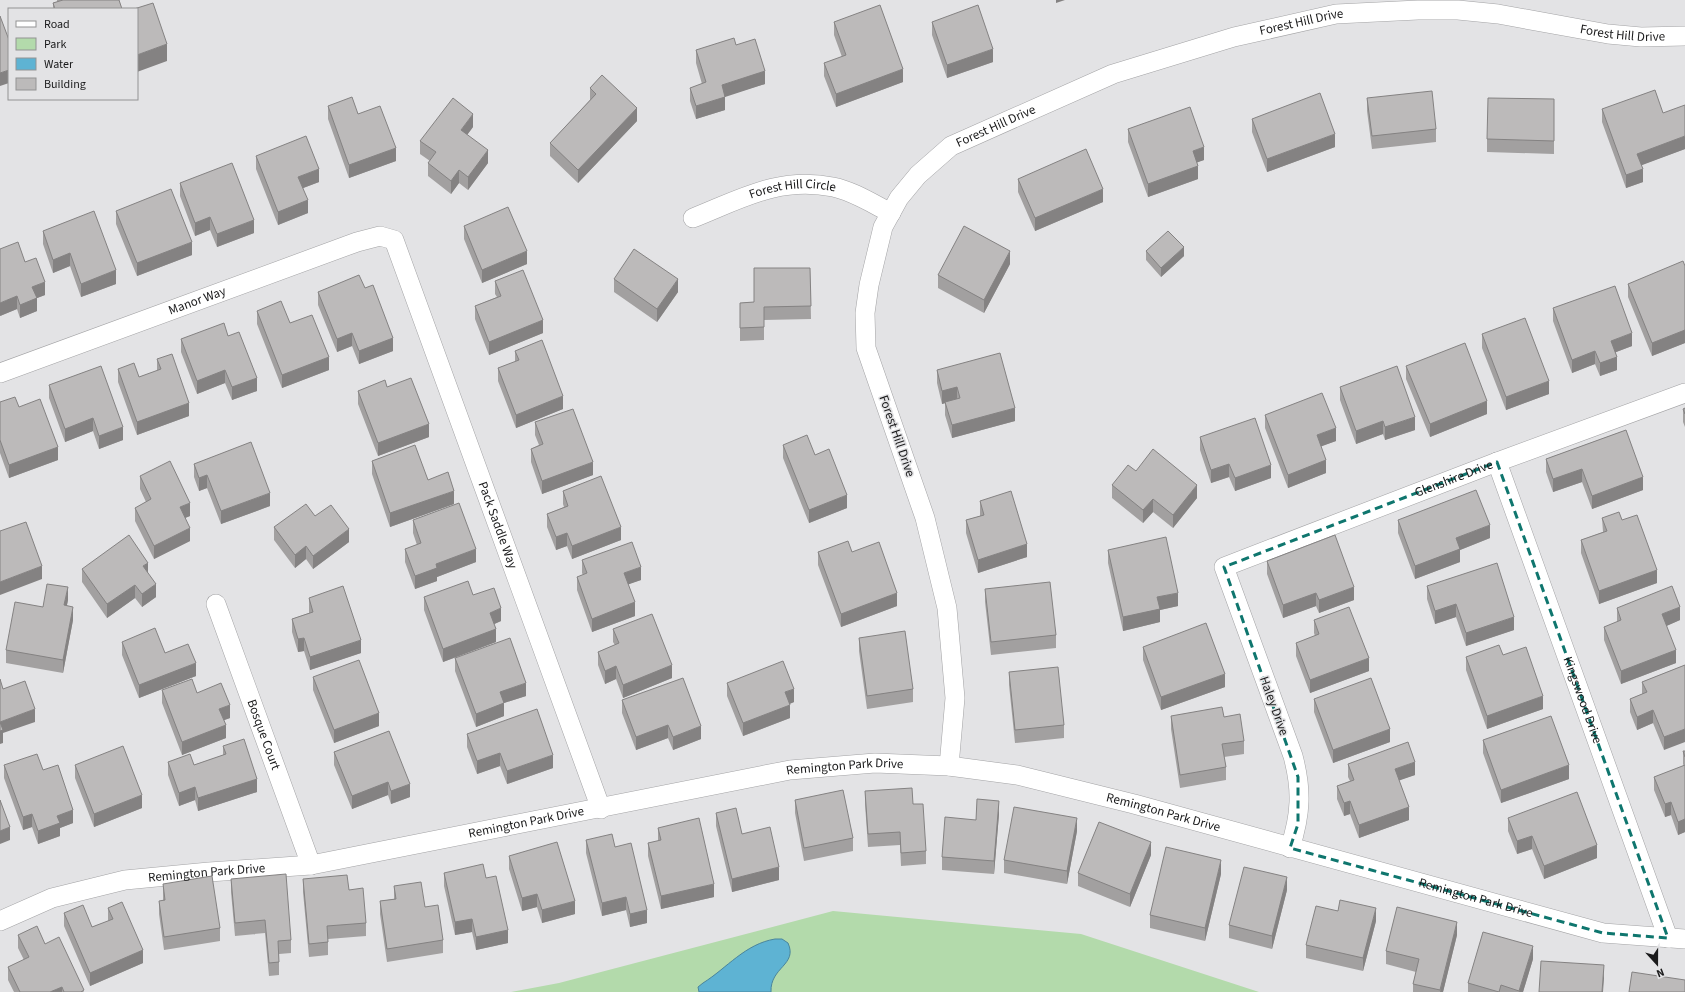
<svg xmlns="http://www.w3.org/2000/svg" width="1685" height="992" viewBox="0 0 1685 992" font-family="'Source Sans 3',sans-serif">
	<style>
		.green { fill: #b3daab }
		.water { fill: #5eb3d3; stroke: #4a859c }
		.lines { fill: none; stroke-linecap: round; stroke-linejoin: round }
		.street-casing { stroke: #a3a3a5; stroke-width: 20 }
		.street { stroke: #fff; stroke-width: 19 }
		.wall { fill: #a2a0a0 }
		.shaded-wall { fill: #848282 }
		.building { fill: #bcbaba; stroke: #848282 }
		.marked { fill: none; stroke: #0f766e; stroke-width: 3; stroke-dasharray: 8 5; stroke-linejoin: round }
		.labels { text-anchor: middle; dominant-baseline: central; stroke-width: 3; stroke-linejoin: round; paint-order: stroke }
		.street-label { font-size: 13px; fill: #1a1a1b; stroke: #e3e3e5 }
	</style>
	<rect width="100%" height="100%" fill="#e3e3e5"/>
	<path class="green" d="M833 911 1081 934 1259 992H511L559 983Z"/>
	<path class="water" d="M775 939H782L788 943C798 965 770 967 771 992H699L698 987 703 983C727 968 745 944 775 939Z"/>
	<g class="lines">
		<g class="street-casing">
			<g id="street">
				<path id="s1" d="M693 218C741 199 779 176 833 187 853 191 873 204 891 213"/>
				<path id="s2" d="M0 373 357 242 380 236 394 240 601 809"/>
				<path id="s3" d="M1497 462 1668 938"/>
				<path id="s4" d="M216 604 311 865"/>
				<path id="s5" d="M949 766 955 698 947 608 925 518 866 348 865 313 869 285 883 227 899 198 918 175 951 146 1113 74 1234 37 1336 14 1418 10H1458L1498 14 1608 34 1641 37 1685 36"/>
				<path id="s6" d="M1290 848C1301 814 1302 790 1293 756L1224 567 1497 462 1685 393"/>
				<path id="s7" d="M0 921 52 898 125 880 209 872 311 865 790 770 875 763 949 766 1017 775 1134 804 1603 933 1685 939"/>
			</g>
		</g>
		<use href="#street" class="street"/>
	</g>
	<path class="wall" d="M57 0H119L122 9H53V3L57 2Z
		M834 22 903 82 836 107 824 76V63L842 57 834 35Z
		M932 22 993 62 947 78 932 35Z
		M736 45 765 84 725 96V110L696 119 690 101V88L702 84 696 63V50Z
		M590 88 637 121 578 183 550 156V143L590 100Z
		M1367 98 1436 129V142L1372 149 1367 111Z
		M1554 99V154L1487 152V139Z
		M328 106 358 114 396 161 349 178 328 119Z
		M1602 109 1663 113 1685 149 1641 165 1643 182 1626 188 1602 122Z
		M1252 119 1335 147 1267 172 1252 132Z
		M473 127 467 135 488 163 468 190 459 183 451 194 428 176V163L430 161 420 154V141Z
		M1128 129 1204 160 1197 162 1198 179 1148 197 1128 142Z
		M256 156 319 182 303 188 308 213 278 225 256 169Z
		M1018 179 1103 202 1035 231 1018 192Z
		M180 183 254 233 217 247 210 230 195 236 180 196Z
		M116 211 192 255 137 276 116 224Z
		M464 226 527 264 482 283 464 239Z
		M43 231 116 284 81 297 70 266 53 273 43 244Z
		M1146 251 1184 256 1161 277 1146 260Z
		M25 262 45 295 37 298V311L20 318 17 309 0 316Z
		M1010 264 984 313 938 288V275Z
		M1685 266V343L1652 356 1628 297V284Z
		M810 268 811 319 764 320V340L740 341V303L754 302Z
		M614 279 678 292 657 322 614 292Z
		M495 281 543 333 489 355 475 319V306L497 297 495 294Z
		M365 288 393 351 359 364 352 346 337 352 318 305V292Z
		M1553 308 1632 346 1616 352 1617 370 1600 376 1595 364 1572 373 1553 321Z
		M257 311 290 323 329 370 282 388 257 324Z
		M1482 334 1549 394 1506 410 1482 348Z
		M228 336 257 391 232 400 225 383 197 394 181 352V339Z
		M515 351 563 409 516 428 498 381V368L515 362Z
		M157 359 189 416 137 435 118 382V369L139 377 157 371Z
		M1406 366 1487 414 1430 437 1406 379Z
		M937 370 1015 421 952 438 945 415V403L942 404 937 383Z
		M49 385 123 440 99 449 93 431 65 442 49 398Z
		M387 387 429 437 378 456 358 404V391Z
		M1340 387 1415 430 1385 440 1383 434 1356 444 1340 400Z
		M0 402 19 407 58 460 9 478 0 453Z
		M1685 408V427L1683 422V409Z
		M1265 415 1336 441 1321 446 1326 473 1288 488 1265 428Z
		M535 422 593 475 542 494 531 462V449L539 445 535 435Z
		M1626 430 1643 490 1592 509 1582 482 1553 492 1546 472V459Z
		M1200 437 1271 478 1235 491 1229 477 1211 483 1200 450Z
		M783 445 815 455 847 508 809 523 783 458Z
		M372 461 428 480 454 504 390 527 372 474Z
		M194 464 270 506 221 524 207 488 199 491 194 477Z
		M1136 471 1197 498 1173 528 1153 512 1143 523 1112 498V485Z
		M140 476 190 516 185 518 190 541 154 559 135 521V508L146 502 140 489Z
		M563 491 621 540 572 559 567 546 556 550 547 527V514L564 507 563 504Z
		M980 501 1027 557 978 573 966 533V520L980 516Z
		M315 516 349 542 313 569 306 559 295 568 274 540V527Z
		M1602 518 1622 520 1657 583 1599 604 1581 553V540L1603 532Z
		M413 520 476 562 437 577V581L415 589 405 562V549L417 545 413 533Z
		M1398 520 1490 538 1460 550V562L1415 579 1398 533Z
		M1108 550 1178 606 1160 610V622L1123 631 1108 563Z
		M818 552H852L897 606 841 627 818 565Z
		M582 560 641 580 628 584 635 616 592 632 577 590V577L583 575 582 573Z
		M1267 561 1354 600 1319 613 1316 606 1283 618 1267 574Z
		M82 569 148 574 156 597 142 607 135 598 107 618 82 582Z
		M1427 586 1514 630 1466 646 1456 617 1435 624 1427 599Z
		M985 589 1056 635V648L991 655 985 602Z
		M473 595 501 621 494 624 496 642 443 662 424 610V597Z
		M309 598 361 653 310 670 304 651 298 652 292 632V619L309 613Z
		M68 600 67 605 73 620 63 673 6 663V650L43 607Z
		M1617 608 1680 620 1666 626 1676 663 1621 684 1604 640V627L1617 622Z
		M1314 620 1369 671 1310 693 1296 656V643L1315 636 1314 633Z
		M613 629 672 678 623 698 616 679 605 684 598 665V652L615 645 613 642Z
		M859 638 913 689V702L867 709 859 651Z
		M122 642 165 653 196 676 139 698 122 655Z
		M1143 647 1225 687 1161 710 1143 660Z
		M1503 655 1543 709 1487 729 1466 670V657Z
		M455 658 526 696 504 703V716L476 727 455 671Z
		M1685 665 1664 750 1653 723 1637 730 1630 712V699L1642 694V682Z
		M1009 672 1064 725V738L1015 743 1009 685Z
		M313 677 379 726 334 743 313 690Z
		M727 683 794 702 789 704 790 718 743 736 727 696Z
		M162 690 197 693 230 718 224 720 226 738 182 755 162 703Z
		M1314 699 1390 742 1333 763 1314 712Z
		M622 700 701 739 673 750 668 738 636 750 622 713Z
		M1171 716 1224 717 1244 741V754L1224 757 1226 767V780L1180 788 1171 729Z
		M389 731 410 797 391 804 388 795 352 809 334 765V752Z
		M467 734 553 768 507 784 500 766 477 774 467 747Z
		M1483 740 1569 779 1501 803 1483 753Z
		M223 746 257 792 198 811 195 800 179 806 168 775V762L194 765 223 755Z
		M1683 751H1685V832L1678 835 1671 815 1665 817 1654 790V777L1684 766 1683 764Z
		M1348 764 1415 775 1399 780 1409 820 1359 838 1350 814 1344 816 1337 799V786L1350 781 1348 777Z
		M4 765 43 770 73 823 60 828V836L38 844 32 827 23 830 4 778Z
		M75 765 142 808 94 827 75 778Z
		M865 791 926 851V864L901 866 900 845 868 847 865 804Z
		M795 800 853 838V851L804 861 795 813Z
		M716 813 742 834 779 880 732 892 716 826Z
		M999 814 994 874 942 870V857L976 820Z
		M1508 818 1597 858 1544 879 1532 849 1517 854 1508 831Z
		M658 828 714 897 661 909 648 856V843L658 841Z
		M1077 831 1067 884 1004 873V860Z
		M586 840 615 847 647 923 630 927 626 910 602 916 586 853Z
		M1151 855 1130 907 1078 886V873Z
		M509 856 575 914 542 923 537 907 522 911 509 869Z
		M444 873 486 878 508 943 476 950 472 932 455 935 444 886Z
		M1221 874 1205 941 1150 928V915Z
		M231 879 291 940V953L279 954V975L269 976 265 933 235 936 231 892Z
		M303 879 349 890 366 923V936L328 939V955L309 957 303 892Z
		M163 884 220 928V941L164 950 159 914V901H163Z
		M394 886 425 907 443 940V953L387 962 380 914V901L394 899Z
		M1287 890 1272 949 1229 938V925Z
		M108 908 143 963 90 986 64 926V913L92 927 108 921Z
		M1338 911 1376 921 1363 971 1306 958V945Z
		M18 935 45 944 84 992H14L8 980V967L24 960 18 948Z
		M1457 935 1443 992H1413V984L1416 972 1386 964V951Z
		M1533 959 1523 992H1468V983Z"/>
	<path class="shaded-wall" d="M1056 0H1065L1056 3Z
		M167 44V61L137 72V55Z
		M993 49V62L947 78V65Z
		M903 69V82L836 107V94Z
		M9 70V83L0 86V73Z
		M765 71V84L722 98V85Z
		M725 97V110L696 119V106Z
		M637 108V121L578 183V170Z
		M473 114V127L461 143V130Z
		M1335 134V147L1267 172V159Z
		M1685 136V149L1637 167V154Z
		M1204 147V160L1193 164V151Z
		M396 148V161L349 178V165Z
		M488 150V163L468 190V177Z
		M1198 166V179L1148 197V184Z
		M319 169V182L298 190V177Z
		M1643 169V182L1626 188V175Z
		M459 170V183L451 194V181Z
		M1103 189V202L1035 231V218Z
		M308 200V213L278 225V212Z
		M210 217V230L195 236V223Z
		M254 220V233L217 247V234Z
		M192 242V255L137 276V263Z
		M1184 247V256L1161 277V268Z
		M527 251V264L482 283V270Z
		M1010 251V264L984 313V300Z
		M70 253V266L53 273V260Z
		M116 270V284L81 297V284Z
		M678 279V292L657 322V309Z
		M45 282V295L32 300V287Z
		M17 296V309L0 316V303Z
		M37 298V311L20 318V305Z
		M543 320V333L489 355V342Z
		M1685 330V343L1652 356V343Z
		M352 333V346L337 352V339Z
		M1632 333V346L1611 354V341Z
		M393 338V351L359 364V351Z
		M1595 351V364L1572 373V360Z
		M329 357V370L282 388V375Z
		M1617 357V370L1600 376V363Z
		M225 370V383L197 394V381Z
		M257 378V391L232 400V387Z
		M1549 381V394L1506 410V397Z
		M957 387V400L942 404V391Z
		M563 396V409L516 428V415Z
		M1487 401V414L1430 437V424Z
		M189 403V416L137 435V422Z
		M1015 408V421L952 438V425Z
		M1415 417V430L1385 440V427Z
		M93 418V431L65 442V429Z
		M1383 421V434L1356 444V431Z
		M429 424V437L378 456V443Z
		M123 427V440L99 449V436Z
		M1336 428V441L1317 448V435Z
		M58 447V460L9 478V465Z
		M1326 460V473L1288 488V475Z
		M593 462V475L542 494V481Z
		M1229 464V477L1211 483V470Z
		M1271 465V478L1235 491V478Z
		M1582 469V482L1553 492V479Z
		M207 475V488L199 491V478Z
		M1643 477V490L1592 509V496Z
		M1197 485V498L1173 528V515Z
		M454 491V504L390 527V513Z
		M270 493V506L221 524V511Z
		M847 495V508L809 523V510Z
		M1153 499V512L1143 523V510Z
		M190 503V516L180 520V507Z
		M1490 525V538L1460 550V562L1415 579V566L1456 538Z
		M621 527V540L572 559V546Z
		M190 528V541L154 559V546Z
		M349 529V542L313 569V556Z
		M567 533V546L556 550V537Z
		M1027 544V557L978 573V560Z
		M306 546V559L295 568V555Z
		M476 549V562L437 577V581L415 589V576L436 564Z
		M148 563V576L143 566Z
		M42 566V579L0 595V582Z
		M641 567V580L624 586V573Z
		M1657 570V583L1599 604V591Z
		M156 584V597L142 607V594Z
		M135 585V598L107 618V604Z
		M68 587V600L64 618V605Z
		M1354 587V600L1319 613V600Z
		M897 593V606L841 627V614Z
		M1178 593V606L1160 610V622L1123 631V617L1157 597Z
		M1316 593V606L1283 618V605Z
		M635 602V616L592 632V619Z
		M1456 604V617L1435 624V611Z
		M73 607V620L63 673V660Z
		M1680 607V620L1662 628V614Z
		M501 608V621L490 626V613Z
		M1514 617V630L1466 646V633Z
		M496 629V642L443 662V649Z
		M304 638V651L298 652V639Z
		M361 640V653L310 670V657Z
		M1676 650V663L1621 684V671Z
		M1369 658V671L1310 693V680Z
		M196 663V676L139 698V685Z
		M672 665V678L623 698V685Z
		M616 666V679L605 684V671Z
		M1225 674V687L1161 710V697Z
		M526 683V696L504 703V716L476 727V714L500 692Z
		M794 689V702L785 706V692Z
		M1543 696V709L1487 729V716Z
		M230 705V718L219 722V709Z
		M790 705V718L743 736V723Z
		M35 709V722L3 733V743L0 744V722Z
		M1653 710V723L1637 730V717Z
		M379 713V726L334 743V730Z
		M226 725V738L182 755V742Z
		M668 725V738L636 750V737Z
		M701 726V739L673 750V737Z
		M1390 729V742L1333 763V750Z
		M1685 729V742L1664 750V737Z
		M500 753V766L477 774V761Z
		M553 755V768L507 784V771Z
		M1415 762V775L1395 782V769Z
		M1569 765V779L1501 803V790Z
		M257 779V792L198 811V798Z
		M388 782V795L352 809V796Z
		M410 784V797L391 804V791Z
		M195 787V800L179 806V793Z
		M142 795V808L94 827V814Z
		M999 801V814L994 874V861Z
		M1350 801V814L1344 816V803Z
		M1671 802V815L1665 817V804Z
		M1409 807V820L1359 838V825Z
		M73 810V823L60 828V836L38 844V831L57 816Z
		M32 814V827L23 830V817Z
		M1077 818V831L1067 884V871Z
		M1685 819V832L1678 835V822Z
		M10 827V840L0 844V831Z
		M1532 836V849L1517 854V841Z
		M1151 842V855L1130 907V894Z
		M1597 845V858L1544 879V866Z
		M1221 860V874L1205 941V928Z
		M779 867V880L732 892V879Z
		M1287 877V890L1272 949V936Z
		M714 884V897L661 909V896Z
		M537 894V907L522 911V898Z
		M626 897V910L602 916V903Z
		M575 901V914L542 923V910Z
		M1376 908V921L1363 971V958Z
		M647 910V923L630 927V914Z
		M472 919V932L455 935V922Z
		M1457 922V935L1443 992H1440Z
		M508 930V943L476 950V937Z
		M1533 946V959L1523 992H1519Z
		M143 950V963L90 986V973Z
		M1604 965V978L1603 992H1602Z
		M62 987V992H50Z"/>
	<path class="building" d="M63 0H119L122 9H55L53 3Z
		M153 3 167 44 137 55V9H134Z
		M880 5 903 69 836 94 824 63 846 55 834 22Z
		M978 5 993 49 947 65 932 22Z
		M0 16 9 40V70L0 73Z
		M734 38 736 45 755 39 765 71 722 85 725 97 696 106 690 88 706 82 696 50Z
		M602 75 637 108 578 170 550 143 596 94 590 88Z
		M1655 90 1663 113 1685 105V136L1637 154 1643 169 1626 175 1602 109Z
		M1432 91 1436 129 1372 136 1367 98Z
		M1320 93 1335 134 1267 159 1252 119Z
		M352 97 358 114 380 106 396 148 349 165 328 106Z
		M453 98 473 114 461 130 488 150 468 177 459 170 451 181 428 163 436 152 420 141Z
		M1488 98 1554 99V141L1487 139Z
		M1190 107 1204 147 1193 151 1198 166 1148 184 1128 129Z
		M306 136 319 169 298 177 308 200 278 212 256 156Z
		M1086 149 1103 189 1035 218 1018 179Z
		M232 163 254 220 217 234 210 217 195 223 180 183Z
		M171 189 192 242 137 263 116 211Z
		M508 207 527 251 482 270 464 226Z
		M94 211 116 270 81 284 70 253 53 260 43 231Z
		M964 226 1010 251 984 300 938 275Z
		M1168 231 1184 247 1161 268 1146 251Z
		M18 242 25 262 36 258 45 282 32 287 37 298 20 305 17 296 0 303V249Z
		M634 249 678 279 657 309 614 279Z
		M1683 261 1685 266V330L1652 343 1628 284Z
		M754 268H810L811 306 764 307V327L740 328V303L754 302Z
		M523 270 543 320 489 342 475 306 501 296 495 281Z
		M359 275 365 288 373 285 393 338 359 351 352 333 337 339 318 292Z
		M1615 286 1632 333 1611 341 1617 357 1600 363 1595 351 1572 360 1553 308Z
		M281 301 290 323 312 315 329 357 282 375 257 311Z
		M1525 318 1549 381 1506 397 1482 334Z
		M224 323 228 336 239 332 257 378 232 387 225 370 197 381 181 339Z
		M542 340 563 396 516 415 498 368 519 360 515 351Z
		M1465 343 1487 401 1430 424 1406 366Z
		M1000 353 1015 408 952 425 945 402 960 398 957 387 942 391 937 370Z
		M172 354 189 403 137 422 118 369 134 363 139 377 161 369 157 359Z
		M101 366 123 427 99 436 93 418 65 429 49 385Z
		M1397 366 1415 417 1385 427 1383 421 1356 431 1340 387Z
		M411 378 429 424 378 443 358 391 385 380 387 387Z
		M1322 393 1336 428 1317 435 1326 460 1288 475 1265 415Z
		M15 397 19 407 40 399 58 447 9 465 0 440V402Z
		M1685 408V414L1683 409Z
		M573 409 593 462 542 481 531 449 543 444 535 422Z
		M1255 418 1271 465 1235 478 1229 464 1211 470 1200 437Z
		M1626 430 1643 477 1592 496 1582 469 1553 479 1546 459Z
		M807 435 815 455 829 449 847 495 809 510 783 445Z
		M251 442 270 493 221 511 207 475 199 478 194 464Z
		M415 445 428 480 448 472 454 491 390 513 372 461Z
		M1153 449 1197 485 1173 515 1153 499 1143 510 1112 485 1128 465 1136 471Z
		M170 461 190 503 180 507 190 528 154 546 135 508 151 499 140 476Z
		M601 476 621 527 572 546 567 533 556 537 547 514 568 506 563 491Z
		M1476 490 1490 525 1456 538 1460 549 1415 566 1398 520Z
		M1011 491 1027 544 978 560 966 520 984 515 980 501Z
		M459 503 476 549 436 564 437 568 415 576 405 549 421 543 413 520Z
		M306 504 315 516 331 505 349 529 313 556 306 546 295 555 274 527Z
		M1619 512 1622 520 1637 515 1657 570 1599 591 1581 540 1607 531 1602 518Z
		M26 522 42 566 0 582V531Z
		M129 535 148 563 143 566 156 584 142 594 135 585 107 604 82 569Z
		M1335 535 1354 587 1319 600 1316 593 1283 605 1267 561Z
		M1166 537 1178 593 1157 597 1160 609 1123 617 1108 550Z
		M848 541 852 552 879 542 897 593 841 614 818 552Z
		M632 542 641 567 624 573 635 602 592 619 577 577 587 573 582 560Z
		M1497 563 1514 617 1466 633 1456 604 1435 611 1427 586Z
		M468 581 473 595 494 588 501 608 490 613 496 629 443 649 424 597Z
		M1050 582 1056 635 991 642 985 589Z
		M47 584 68 587 64 605 73 607 63 660 6 650 15 602 43 607Z
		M343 586 361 640 310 657 304 638 298 639 292 619 313 612 309 598Z
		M1672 586 1680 607 1662 614 1676 650 1621 671 1604 627 1621 620 1617 608Z
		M1349 607 1369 658 1310 680 1296 643 1319 634 1314 620Z
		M652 614 672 665 623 685 616 666 605 671 598 652 619 643 613 629Z
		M1206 623 1225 674 1161 697 1143 647Z
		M155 628 165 653 188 644 196 663 139 685 122 642Z
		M905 631 913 689 867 696 859 638Z
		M510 638 526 683 500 692 504 703 476 714 455 658Z
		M1499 645 1503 655 1526 647 1543 696 1487 716 1466 657Z
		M359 660 379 713 334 730 313 677Z
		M783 661 794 689 785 692 790 705 743 723 727 683Z
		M1685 665V729L1664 737 1653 710 1637 717 1630 699 1647 692 1642 682Z
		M1058 667 1064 725 1015 730 1009 672Z
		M683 678 701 726 673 737 668 725 636 737 622 700Z
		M1371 678 1390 729 1333 750 1314 699Z
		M0 679 3 689 25 681 35 709 0 722 3 730 0 731Z
		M192 679 197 693 221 683 230 705 219 709 226 725 182 742 162 690Z
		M1222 707 1224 717 1240 714 1244 741 1222 744 1226 767 1180 775 1171 716Z
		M537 709 553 755 507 771 500 753 477 761 467 734Z
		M1551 716 1569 765 1501 790 1483 740Z
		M389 731 410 784 391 791 388 782 352 796 334 752Z
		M244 739 257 779 198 798 195 787 179 793 168 762 190 754 194 765 226 754 223 746Z
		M1408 742 1415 762 1395 769 1409 807 1359 825 1350 801 1344 803 1337 786 1354 780 1348 764Z
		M123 746 142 795 94 814 75 765Z
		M1683 751H1685V757Z
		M37 754 43 770 58 765 73 810 57 816 60 823 38 831 32 814 23 817 4 765Z
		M1685 765V819L1678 822 1671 802 1665 804 1654 777Z
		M912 788 913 804H923L926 851 901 853 900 832 868 834 865 791Z
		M843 790 853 838 804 848 795 800Z
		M1577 792 1597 845 1544 866 1532 836 1517 841 1508 818Z
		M977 799 999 801 994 861 942 857 945 817 976 820Z
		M0 800 10 827 0 831Z
		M1014 807 1077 818 1067 871 1004 860Z
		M736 808 742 834 770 827 779 867 732 879 716 813Z
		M699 818 714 884 661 896 648 843 661 840 658 828Z
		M1099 822 1151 842 1130 894 1078 873Z
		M612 834 615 847 631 843 647 910 630 914 626 897 602 903 586 840Z
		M557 842 575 901 542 910 537 894 522 898 509 856Z
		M1166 847 1221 860 1205 928 1150 915Z
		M483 864 486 878 496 876 508 930 476 937 472 919 455 922 444 873Z
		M1244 867 1287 877 1272 936 1229 925Z
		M286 874 291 940 278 941 279 962 269 963 265 920 235 923 231 879Z
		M347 875 349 890 363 888 366 923 327 926 328 942 309 944 303 879Z
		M212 876 220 928 164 937 159 901 165 900 163 884Z
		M421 882 425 907 438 905 443 940 387 949 380 901 396 899 394 886Z
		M1340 900 1376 908 1363 958 1306 945 1316 906 1338 911Z
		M122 902 143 950 90 973 64 913 83 905 92 927 113 919 108 908Z
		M1397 907 1457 922 1440 990 1413 984 1419 959 1386 951Z
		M37 926 45 944 59 937 84 990 81 992H64L62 987 50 992H20L8 967 29 957 18 935Z
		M1483 932 1533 946 1519 991 1501 985 1499 992 1468 983Z
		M1541 961 1604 965 1602 992H1539Z
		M1632 972 1685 980V992H1629Z"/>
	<path class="marked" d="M1497 462 1668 938 1603 933 1290 848 1298 824V777L1224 567Z"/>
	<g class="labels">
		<g class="street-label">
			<text stroke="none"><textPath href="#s5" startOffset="1034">Forest Hill Drive</textPath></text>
			<text stroke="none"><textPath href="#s5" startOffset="1358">Forest Hill Drive</textPath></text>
			<text stroke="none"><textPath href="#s5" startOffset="710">Forest Hill Drive</textPath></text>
			<text stroke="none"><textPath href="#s1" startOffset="105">Forest Hill Circle</textPath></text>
			<text stroke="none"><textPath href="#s2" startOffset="210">Manor Way</textPath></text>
			<text transform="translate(897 436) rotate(71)">Forest Hill Drive</text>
			<text stroke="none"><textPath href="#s6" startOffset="541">Glenshire Drive</textPath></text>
			<text stroke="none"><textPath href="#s2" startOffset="722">Pack Saddle Way</textPath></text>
			<text stroke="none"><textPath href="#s3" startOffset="253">Kingswood Drive</textPath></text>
			<text transform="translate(1274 706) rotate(70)">Haley Drive</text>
			<text stroke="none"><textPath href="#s4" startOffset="139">Bosque Court</textPath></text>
			<text stroke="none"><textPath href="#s7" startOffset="862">Remington Park Drive</textPath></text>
			<text stroke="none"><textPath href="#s7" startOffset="1186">Remington Park Drive</textPath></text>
			<text stroke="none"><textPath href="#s7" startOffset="538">Remington Park Drive</textPath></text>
			<text stroke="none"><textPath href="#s7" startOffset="214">Remington Park Drive</textPath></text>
			<text stroke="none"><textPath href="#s7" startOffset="1510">Remington Park Drive</textPath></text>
		</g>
	</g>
	<rect x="8" y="8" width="130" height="92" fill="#e3e3e5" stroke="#939394"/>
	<rect x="16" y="21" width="20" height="6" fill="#ffffff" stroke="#939394"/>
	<text x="44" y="28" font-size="12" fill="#1a1a1b">Road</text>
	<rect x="16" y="38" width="20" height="12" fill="#b3daab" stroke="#939394"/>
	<text x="44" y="48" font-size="12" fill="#1a1a1b">Park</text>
	<rect x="16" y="58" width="20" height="12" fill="#5eb3d3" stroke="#939394"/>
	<text x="44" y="68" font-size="12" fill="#1a1a1b">Water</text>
	<rect x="16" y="78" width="20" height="12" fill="#bcbaba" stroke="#939394"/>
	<text x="44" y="88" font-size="12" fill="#1a1a1b">Building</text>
	<g transform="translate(1657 964) rotate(159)" stroke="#e3e3e5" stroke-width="3" paint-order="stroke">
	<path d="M0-3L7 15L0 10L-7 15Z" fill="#1a1a1b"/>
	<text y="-6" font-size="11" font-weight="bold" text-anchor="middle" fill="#1a1a1b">N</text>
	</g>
</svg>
